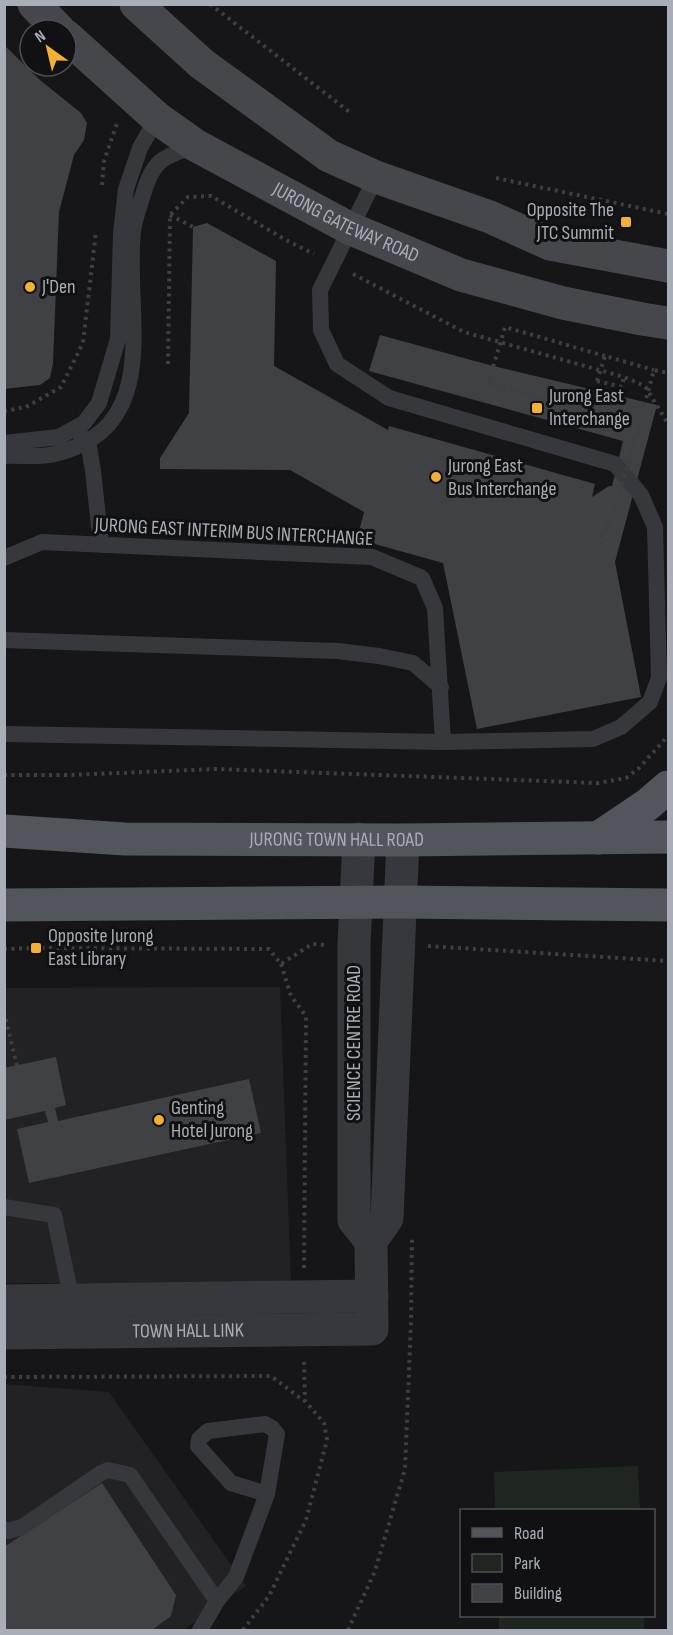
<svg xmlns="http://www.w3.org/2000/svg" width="673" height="1635" viewBox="0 0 673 1635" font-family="'Sofia Sans Condensed',sans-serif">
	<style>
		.built { fill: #222225 }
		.green { fill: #1e261f }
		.building { fill: #404145 }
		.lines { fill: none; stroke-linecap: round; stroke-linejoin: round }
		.path { stroke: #3d3f44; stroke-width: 4; stroke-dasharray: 3 4.5; stroke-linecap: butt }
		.service { stroke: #37383d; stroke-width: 16 }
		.minor { stroke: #37383d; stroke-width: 33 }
		.secondary { stroke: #45474d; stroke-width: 33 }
		.primary { stroke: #53555c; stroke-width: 33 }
		.path-bridge { stroke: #3d3f44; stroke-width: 4; stroke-dasharray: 3 4.5; stroke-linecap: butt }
		.poi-dot { fill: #f2b134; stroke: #111113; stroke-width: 2 }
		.labels { text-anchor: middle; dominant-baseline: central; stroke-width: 6; stroke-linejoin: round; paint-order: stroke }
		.poi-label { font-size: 20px; fill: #a8adb8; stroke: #111113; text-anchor: start }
		.street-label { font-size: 20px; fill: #a8adb8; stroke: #111113 }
	</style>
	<rect width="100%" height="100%" fill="#161618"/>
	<path class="built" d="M280 987 291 1283H5L4 988Z
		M4 1384 109 1392 246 1586 183 1630H5Z"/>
	<path class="green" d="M638 1466 640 1510H495L494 1472Z
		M499 1616H644V1630H499Z"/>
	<path class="building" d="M4 45 40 80 81 113 87 123 84 140 74 155 59 212 53 363 50 378 40 385 4 389Z
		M207 223 276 261 274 366 388 430 389 426 595 484 592 497 609 486H612L623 441 369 371 380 335 493 366 657 405 615 562 641 697 477 729 443 563 357 539 364 512 290 470 160 469V458L189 413 193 227Z
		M56 1057 66 1105 55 1108 58 1121 249 1079 261 1133 29 1183 17 1129 48 1122 45 1111 4 1120V1068Z
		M102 1483 176 1595 171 1616 152 1630H4V1547Z"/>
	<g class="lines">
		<path class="path" d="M210 4 352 114
			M496 178 668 214
			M102 185 104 161 117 123
			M170 215 193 227
			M353 274 464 332 624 377 645 386 668 424
			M605 356 505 327 488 384 604 415 619 397 624 377
			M168 364 170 215 188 197 211 196 286 240 314 254
			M597 381 622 387
			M4 411 26 407 61 387 83 343 96 231
			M600 544 617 500
			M4 775H69L216 769 598 783 626 778 639 768 668 736
			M428 946 668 961
			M4 949 36 948 269 949 281 964 312 944 324 945
			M281 964 291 996 306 1016 304 1268
			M4 1012 17 1066
			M4 1377 271 1376 304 1401
			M243 1630 269 1596 306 1520 327 1440 324 1423 305 1401 304 1360
			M348 1630 375 1571 405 1469 411 1321 412 1238"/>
		<path class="service" d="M81 436 88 441 93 471 101 545
			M4 443 59 437 84 423 99 403 118 339 121 234 126 189 140 148 157 118
			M4 456C20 455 39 458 55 454 166 427 124 313 133 232 134 222 138 211 141 201 145 188 150 170 161 161 170 154 185 150 195 145
			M4 558 42 542 372 557 422 578 435 608 443 742
			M4 640 338 651 379 656 413 663 441 687
			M4 734 443 742 593 739 621 727 650 702 659 678 655 527 641 495 615 464 389 398 337 364 321 330 320 290 376 177
			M4 1207 54 1215 72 1301
			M4 1529 8 1531 22 1527 101 1473 108 1470 130 1475 217 1601
			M200 1630 217 1601 236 1577 267 1494 277 1434 272 1428 265 1424 208 1431 199 1439 198 1446 231 1483 267 1494"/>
		<g class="minor">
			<path d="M371 1241 387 1218 403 840"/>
			<path d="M4 1301 372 1296"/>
			<path id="s1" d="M4 1333 372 1329 371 1241 354 1220V945L359 839"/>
		</g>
		<g class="secondary">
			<path d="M34 4 59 30"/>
			<path d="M136 4 202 64 329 156 376 177 490 217 550 244 668 266"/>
			<path id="s2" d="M66 36 157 118 195 145 349 228 461 275 563 303 642 319 668 323"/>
		</g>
		<g class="primary">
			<path id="s3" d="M4 831 125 839 403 840 668 837"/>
			<path d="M598 838 647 805 668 787"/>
			<path d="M4 905 400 902 668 905"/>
		</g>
		<path class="path-bridge" d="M597 381 605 356 654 370
			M620 492 654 370 668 373"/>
	</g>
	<g class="poi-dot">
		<rect x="620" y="216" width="12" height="12" rx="3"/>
		<circle cx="30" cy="287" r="6"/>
		<rect x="531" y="402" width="12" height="12" rx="3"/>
		<circle cx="436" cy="477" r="6"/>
		<rect x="30" y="942" width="12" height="12" rx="3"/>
		<circle cx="159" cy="1120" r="6"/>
	</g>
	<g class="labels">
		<g class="poi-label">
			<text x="614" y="210" text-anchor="end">Opposite The<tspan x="614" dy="23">JTC Summit</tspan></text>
			<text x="42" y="287">J'Den</text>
			<text x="549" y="396">Jurong East<tspan x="549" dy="23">Interchange</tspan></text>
			<text x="448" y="466">Jurong East<tspan x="448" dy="23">Bus Interchange</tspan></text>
			<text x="48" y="936">Opposite Jurong<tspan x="48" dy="23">East Library</tspan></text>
			<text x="171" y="1108">Genting<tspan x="171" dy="23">Hotel Jurong</tspan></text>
		</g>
		<g class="street-label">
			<text stroke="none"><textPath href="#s2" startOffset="339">JURONG GATEWAY ROAD</textPath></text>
			<text transform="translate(234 532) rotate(3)">JURONG EAST INTERIM BUS INTERCHANGE</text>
			<text stroke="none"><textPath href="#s3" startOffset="333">JURONG TOWN HALL ROAD</textPath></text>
			<text transform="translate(354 1043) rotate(-90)">SCIENCE CENTRE ROAD</text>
			<text stroke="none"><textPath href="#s1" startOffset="184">TOWN HALL LINK</textPath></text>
		</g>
	</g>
	<rect width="673" height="1635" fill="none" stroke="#a8adb8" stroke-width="12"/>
	<rect x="460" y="1509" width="195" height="108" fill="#111113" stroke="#4d4f55" stroke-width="1.5"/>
	<rect x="472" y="1528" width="30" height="9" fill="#53555c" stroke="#4d4f55" stroke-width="1.5"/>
	<text x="514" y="1539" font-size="18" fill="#a8adb8">Road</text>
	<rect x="472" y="1554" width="30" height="18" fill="#1e261f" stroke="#4d4f55" stroke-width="1.5"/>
	<text x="514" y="1569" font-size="18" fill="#a8adb8">Park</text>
	<rect x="472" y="1584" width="30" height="18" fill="#404145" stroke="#4d4f55" stroke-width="1.5"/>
	<text x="514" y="1599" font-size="18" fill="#a8adb8">Building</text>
	<g transform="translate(48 48) rotate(326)"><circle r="28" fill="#111113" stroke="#4d4f55" stroke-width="1.5"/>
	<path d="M0-4.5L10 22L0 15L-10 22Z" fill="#f2b134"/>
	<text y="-9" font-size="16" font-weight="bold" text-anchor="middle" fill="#a8adb8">N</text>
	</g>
</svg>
